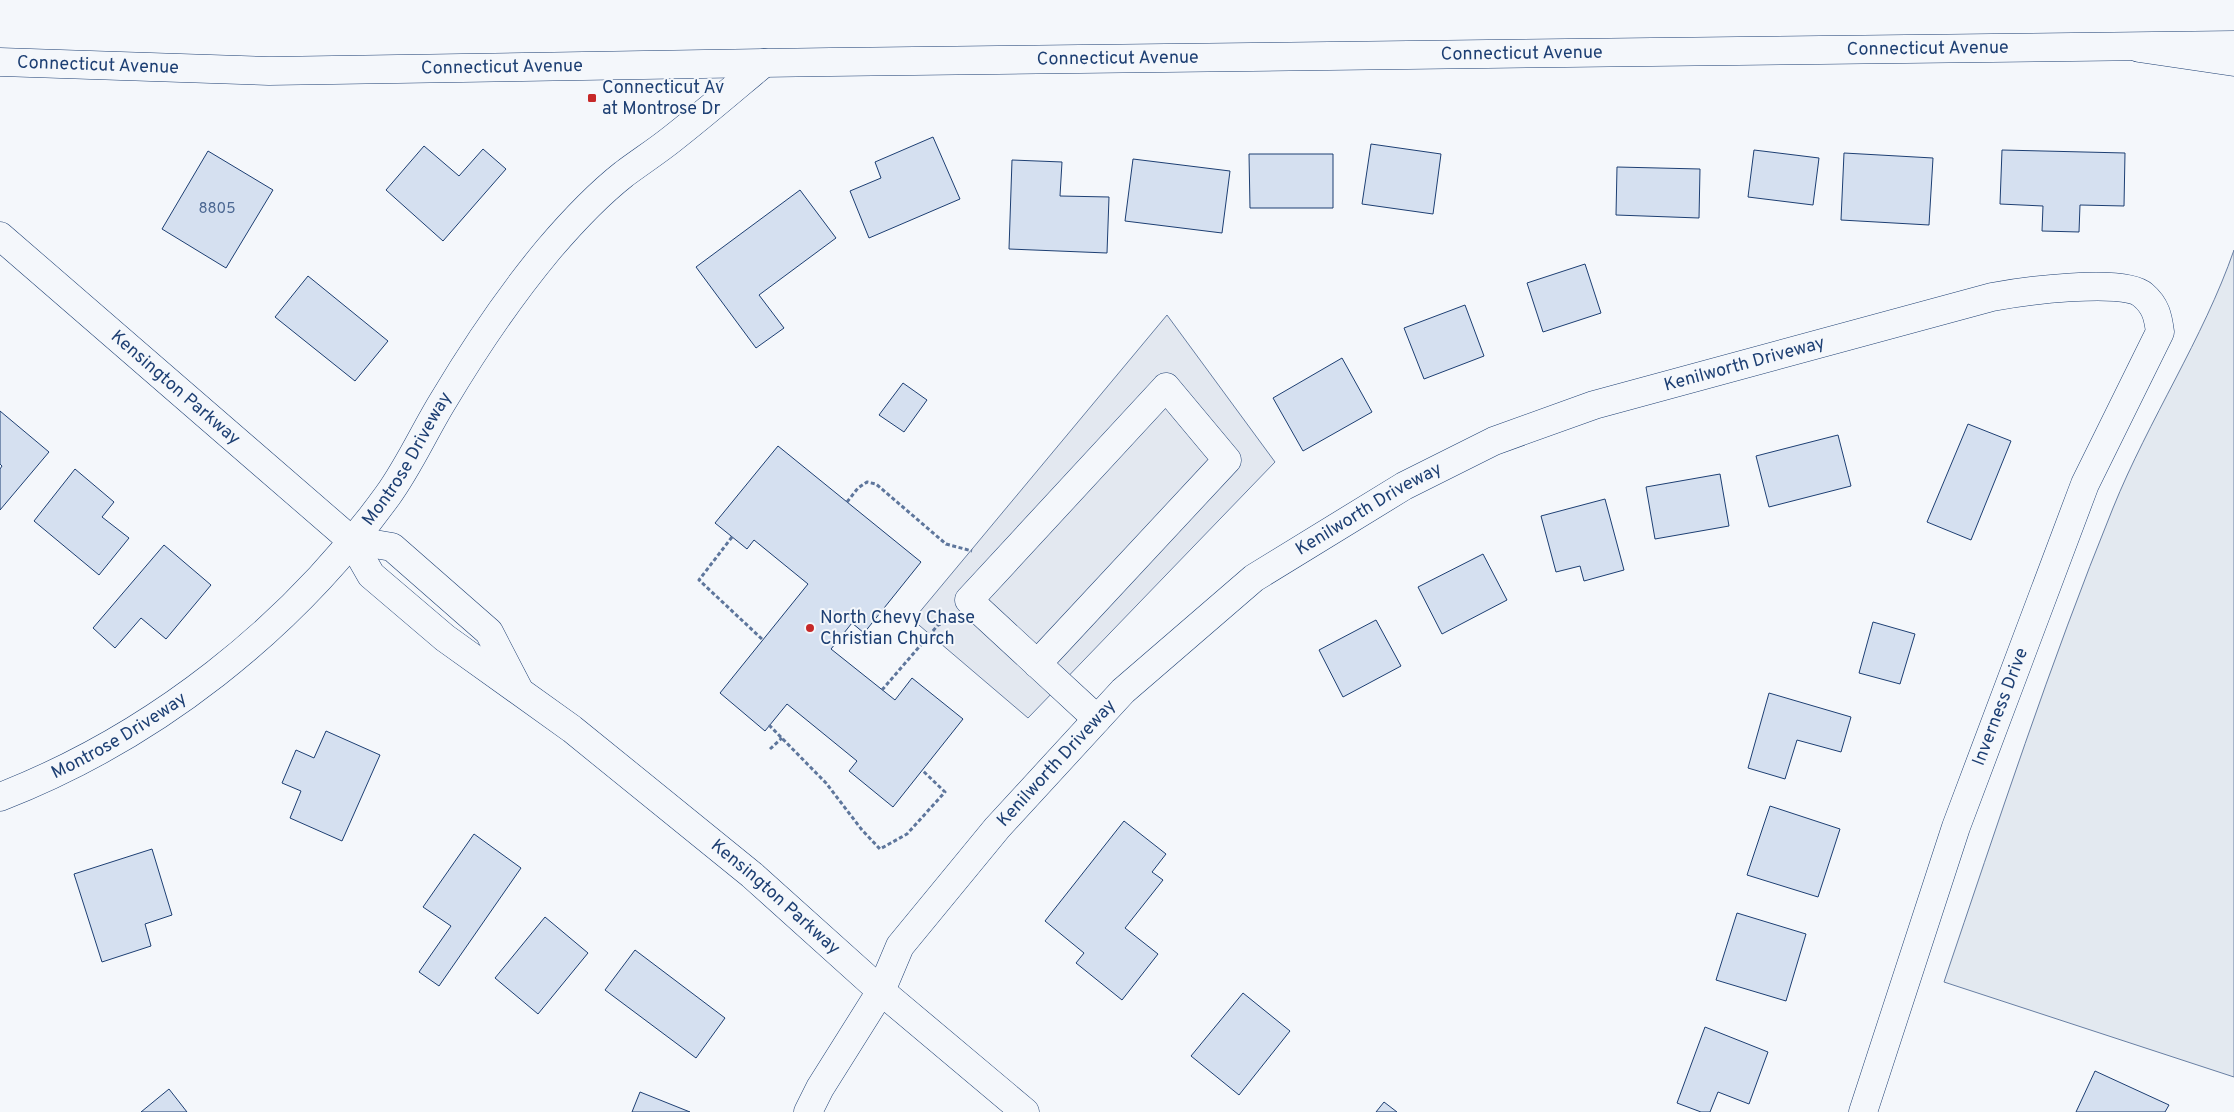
<svg xmlns="http://www.w3.org/2000/svg" width="2234" height="1112" viewBox="0 0 2234 1112" font-family="Overpass,sans-serif">
	<style>
		.green { fill: #e3e9f0; stroke: #687fa3 }
		.parking { fill: #e3e8f0; stroke: #687fa3 }
		.building { fill: #d5e0f0; stroke: #1d3f73 }
		.lines { fill: none; stroke-linecap: round; stroke-linejoin: round }
		.minor-casing { stroke: #1d3f73; stroke-width: 29 }
		.major-casing { stroke: #1d3f73; stroke-width: 29 }
		.highway-casing { stroke: #1d3f73; stroke-width: 29 }
		.path { stroke: #5e769c; stroke-width: 3; stroke-dasharray: 4 2.5; stroke-linecap: butt }
		.minor { stroke: #f4f7fb; stroke-width: 28 }
		.major { stroke: #f4f7fb; stroke-width: 28 }
		.highway { stroke: #f4f7fb; stroke-width: 28 }
		.poi-dot { fill: #c62828; stroke: #f4f7fb; stroke-width: 2 }
		.labels { text-anchor: middle; dominant-baseline: central; stroke-width: 4; stroke-linejoin: round; paint-order: stroke }
		.number-label { font-size: 15px; fill: #4b6792 }
		.street-label { font-size: 18px; fill: #1d3f73; stroke: #f4f7fb }
		.poi-label { font-size: 18px; fill: #1d3f73; stroke: #f4f7fb; text-anchor: start }
	</style>
	<rect width="100%" height="100%" fill="#f4f7fb"/>
	<path class="green" d="M2234 250V1077L1944 982C1998 823 2050 663 2113 508 2149 419 2203 339 2234 250Z"/>
	<path class="parking" d="M1167 315 1275 462 1028 718 913 620Z"/>
	<path class="building" d="M933 137 960 199 869 238 850 191 881 178 875 162Z
		M1371 144 1441 154 1433 214 1362 204Z
		M424 146 459 176 483 149 506 169 443 241 386 190Z
		M1754 150 1819 158 1813 205 1748 197Z
		M2002 150 2125 153 2124 206 2080 205 2079 232 2042 231 2043 206 2000 204Z
		M208 151 273 190 226 268 162 229Z
		M1844 153 1933 158 1929 225 1841 220Z
		M1249 154H1333V208H1250Z
		M1133 159 1230 171 1222 233 1125 221Z
		M1012 160 1062 162 1060 196 1109 197 1107 253 1009 249Z
		M1617 167 1700 169 1699 218 1616 215Z
		M800 190 836 238 759 295 784 328 756 348 696 267Z
		M1585 264 1601 313 1543 332 1527 283Z
		M308 276 388 341 355 381 275 317Z
		M1465 305 1484 356 1424 379 1404 328Z
		M1342 358 1372 412 1303 451 1273 398Z
		M903 383 927 400 904 432 879 415Z
		M0 411 49 452 0 510V469L2 466 0 464Z
		M1968 424 2011 441 1971 540 1927 522Z
		M1838 435 1851 486 1769 507 1756 456Z
		M778 446 921 562 864 633 852 623 831 649 895 700 912 678 963 719 893 807 849 771 857 761 787 704 765 731 720 693 808 584 754 540 747 549 715 523Z
		M75 469 114 502 102 517 129 538 99 575 34 521Z
		M1720 474 1729 526 1655 539 1646 487Z
		M1605 499 1624 570 1584 581 1580 566 1556 572 1541 516Z
		M164 545 211 585 166 639 141 618 115 648 93 628Z
		M1483 554 1507 600 1442 634 1418 587Z
		M1376 620 1401 666 1343 697 1319 650Z
		M1873 622 1915 634 1900 684 1859 673Z
		M1769 693 1851 717 1841 752 1797 740 1785 779 1748 768Z
		M326 731 380 755 342 841 290 818 301 791 282 783 296 750 314 758Z
		M1770 806 1840 829 1818 897 1747 875Z
		M1124 821 1166 854 1152 872 1163 880 1125 928 1158 954 1122 1000 1076 963 1084 953 1045 921Z
		M474 834 521 868 439 986 419 972 451 926 423 907Z
		M152 849 172 915 145 924 151 946 102 962 74 874Z
		M1737 913 1806 934 1786 1001 1716 980Z
		M545 917 588 953 538 1014 495 978Z
		M635 950 725 1018 696 1058 605 990Z
		M1243 993 1290 1031 1239 1095 1191 1056Z
		M1705 1027 1768 1052 1749 1104 1718 1092 1710 1112H1701L1677 1103Z
		M2095 1071 2169 1105 2165 1112H2076Z
		M169 1089 187 1112H141Z
		M640 1092 690 1112H632Z
		M1384 1102 1397 1112H1376Z"/>
	<g class="lines">
		<g class="minor-casing">
			<g id="minor">
				<path id="s1" d="M0 236 351 540 371 575 445 638 572 729 752 875 881 991 1025 1112"/>
				<path d="M351 540 392 547 489 632 518 688"/>
				<path d="M1037 664 1227 460 1166 387 969 600 978 609 1097 719"/>
				<path id="s2" d="M0 797C154 737 291 629 388 495 409 466 424 432 443 401 474 349 509 297 548 250 571 223 596 196 624 174 640 162 657 151 672 139 704 114 734 88 764 63"/>
				<path id="s3" d="M808 1112 820 1088 881 991 900 946 997 828 1123 691 1254 578 1404 486 1494 441 1594 405 1992 297C2019 292 2124 277 2143 295 2156 306 2158 317 2160 332L2085 484 1956 827 1863 1112"/>
			</g>
		</g>
		<g class="major-casing">
			<g id="major">
				<path id="s4" d="M0 62 269 71 831 62 2234 45"/>
			</g>
		</g>
		<g class="highway-casing">
			<path id="highway" d="M2139 48 2234 62"/>
		</g>
		<path class="path" d="M847 502 858 488 867 482 876 484 946 544 972 551
			M732 537 699 580 763 640
			M882 690 938 625 946 622
			M769 725 826 783 862 830 880 849 907 834 945 792 922 770
			M770 749 782 738"/>
		<use href="#minor" class="minor"/>
		<use href="#major" class="major"/>
		<use href="#highway" class="highway"/>
	</g>
	<g class="poi-dot">
		<rect x="587" y="93" width="10" height="10" rx="2.5"/>
		<circle cx="810" cy="628" r="5"/>
	</g>
	<g class="labels">
		<g class="number-label">
			<text x="217" y="209">8805</text>
		</g>
		<g class="street-label">
			<text stroke="none"><textPath href="#s4" startOffset="1928">Connecticut Avenue</textPath></text>
			<text stroke="none"><textPath href="#s4" startOffset="1522">Connecticut Avenue</textPath></text>
			<text stroke="none"><textPath href="#s4" startOffset="1118">Connecticut Avenue</textPath></text>
			<text stroke="none"><textPath href="#s4" startOffset="98">Connecticut Avenue</textPath></text>
			<text stroke="none"><textPath href="#s4" startOffset="502">Connecticut Avenue</textPath></text>
			<text stroke="none"><textPath href="#s3" startOffset="1241">Kenilworth Driveway</textPath></text>
			<text stroke="none"><textPath href="#s1" startOffset="232">Kensington Parkway</textPath></text>
			<text stroke="none"><textPath href="#s2" startOffset="539">Montrose Driveway</textPath></text>
			<text stroke="none"><textPath href="#s3" startOffset="836">Kenilworth Driveway</textPath></text>
			<text transform="translate(2001 707) rotate(-69)">Inverness Drive</text>
			<text stroke="none"><textPath href="#s2" startOffset="134">Montrose Driveway</textPath></text>
			<text stroke="none"><textPath href="#s3" startOffset="431">Kenilworth Driveway</textPath></text>
			<text stroke="none"><textPath href="#s1" startOffset="1022">Kensington Parkway</textPath></text>
		</g>
		<g class="poi-label">
			<text x="602" y="88">Connecticut Av<tspan x="602" dy="21">at Montrose Dr</tspan></text>
			<text x="820" y="618">North Chevy Chase<tspan x="820" dy="21">Christian Church</tspan></text>
		</g>
	</g>
</svg>
